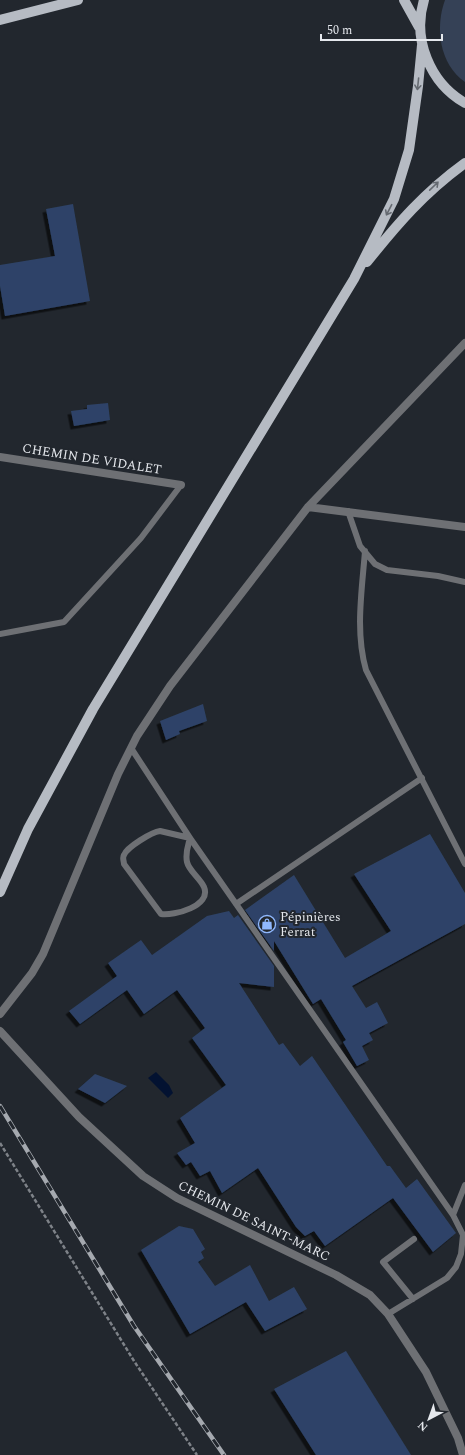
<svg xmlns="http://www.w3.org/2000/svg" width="465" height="1455" viewBox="0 0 465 1455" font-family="Spectral,serif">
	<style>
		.green { fill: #354156 }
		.water { fill: #031231 }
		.building { fill: #2e4367; filter: url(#shadow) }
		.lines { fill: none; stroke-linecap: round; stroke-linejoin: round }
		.path { stroke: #7e8288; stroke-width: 2.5; stroke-dasharray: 4 2; stroke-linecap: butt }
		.lane { stroke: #6e7074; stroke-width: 6 }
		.street { stroke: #6e7074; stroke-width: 8 }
		.primary { stroke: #b6bbc3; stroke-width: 10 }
		.rail-casing { stroke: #a5a9af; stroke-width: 4.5 }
		.rail { stroke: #22272e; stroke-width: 3; stroke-dasharray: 9; stroke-linecap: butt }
		.oneway { stroke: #656a71 }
		.labels { text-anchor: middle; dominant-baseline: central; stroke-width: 4; stroke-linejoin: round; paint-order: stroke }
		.street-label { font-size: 13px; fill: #e5e8ed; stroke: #22272e }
		.poi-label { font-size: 13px; fill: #e5e8ed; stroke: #22272e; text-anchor: start }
	</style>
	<defs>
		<filter id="shadow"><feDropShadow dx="-3.5" dy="3.5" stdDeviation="0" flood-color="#0009"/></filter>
	</defs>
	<rect width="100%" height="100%" fill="#22272e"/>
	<path class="green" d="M445 0H465V82C439 64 435 27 445 0Z"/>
	<path class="water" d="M156 1072 169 1085 173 1093 168 1098 148 1078Z"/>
	<path class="building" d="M73 204 90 301 5 316 0 286V265L55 256 46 209Z
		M108 403 110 420 74 426 71 411 87 409V405Z
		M203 704 207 721 179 731 180 734 166 740 160 721Z
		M430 834 465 893V924L352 986 366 1008 377 1002 388 1023 369 1033 373 1040 362 1046 369 1060 357 1066 343 1042 346 1040 321 999 313 1004 274 941V951L245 910 294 875 345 958 391 931 354 874Z
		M229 911 234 918 238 915 274 966V987L239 983 279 1045 283 1043 300 1066 312 1056 387 1166H390L406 1188 417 1179 456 1233 433 1252 393 1198 325 1246 314 1231 305 1236 296 1227 258 1168 222 1193 210 1171 200 1176 191 1162 186 1165 177 1153 195 1143 180 1118 226 1085 192 1038 205 1028 177 990 144 1014 127 990 80 1024 69 1011 117 976 108 963 141 940 152 955 207 916Z
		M95 1074 127 1086 105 1103 78 1089Z
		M179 1226 193 1229 205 1249 201 1252 204 1258 198 1262 215 1286 250 1265 269 1301 294 1287 307 1309 265 1331 246 1302 190 1334 141 1250Z
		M346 1351 411 1455H316L274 1389Z"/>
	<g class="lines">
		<path class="path" d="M0 1143 134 1361 197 1455"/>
		<path class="lane" d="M348 511 360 546 375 564 387 570 438 576 465 582
			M365 551C362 590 355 632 366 670L465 864
			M0 634 64 622 141 538 181 485
			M131 748 190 838 453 1215 463 1235 461 1254 456 1267 447 1278 388 1314
			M160 831 190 838C188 846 185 853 187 862 189 871 200 878 204 887 212 906 174 916 161 914L124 864C124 861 122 858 124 855 127 847 152 832 160 831Z
			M236 904 422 778
			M453 1215 465 1185
			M413 1299 383 1262 414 1239"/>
		<path class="street" d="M0 457 181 485
			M308 507 465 527
			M0 1014 32 973 43 954 118 774 137 736 170 686 308 507 465 343
			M0 1031 79 1117 143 1176 177 1198 336 1275 370 1295 388 1314 426 1372 458 1438 463 1455"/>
		<path class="primary" d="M404 0 419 27
			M424 0C412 39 430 83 465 103
			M0 20 78 0
			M367 262C398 223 425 192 465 163
			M0 892 28 829 93 709 354 279 394 199 409 150 418 86 422 45"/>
		<g class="rail-casing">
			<path id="rail" d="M0 1106 134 1326 224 1455"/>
		</g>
		<use href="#rail" class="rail"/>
	</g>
	<defs><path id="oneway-shaft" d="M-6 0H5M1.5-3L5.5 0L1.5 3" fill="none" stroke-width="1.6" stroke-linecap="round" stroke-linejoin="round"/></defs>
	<g class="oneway">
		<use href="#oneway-shaft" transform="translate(418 84) rotate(96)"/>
		<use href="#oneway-shaft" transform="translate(434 186) rotate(-44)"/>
		<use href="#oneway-shaft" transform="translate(389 210) rotate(117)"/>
	</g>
	<defs>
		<g id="shop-ring" transform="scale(0.9)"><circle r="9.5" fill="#22272e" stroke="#90b8fd" stroke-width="1.5"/><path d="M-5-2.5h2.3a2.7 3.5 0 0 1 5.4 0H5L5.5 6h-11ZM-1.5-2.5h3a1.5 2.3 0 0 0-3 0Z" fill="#90b8fd"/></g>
	</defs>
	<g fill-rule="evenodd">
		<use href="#shop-ring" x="267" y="924"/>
	</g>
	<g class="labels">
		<g class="street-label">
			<text transform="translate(92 459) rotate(9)">CHEMIN DE VIDALET</text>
			<text transform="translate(254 1221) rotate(26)">CHEMIN DE SAINT-MARC</text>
		</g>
		<g class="poi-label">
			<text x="280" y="917">Pépinières<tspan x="280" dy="15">Ferrat</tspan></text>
		</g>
	</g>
	<g transform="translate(429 1419) rotate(221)" stroke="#22272e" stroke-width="3" paint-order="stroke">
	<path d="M0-3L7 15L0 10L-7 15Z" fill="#e5e8ed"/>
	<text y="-6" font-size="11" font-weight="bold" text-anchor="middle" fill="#e5e8ed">N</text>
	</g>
	<path d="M321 34v6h121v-6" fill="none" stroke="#e5e8ed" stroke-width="2"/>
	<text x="327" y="34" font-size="12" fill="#e5e8ed" stroke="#22272e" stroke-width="3" paint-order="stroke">50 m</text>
</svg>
